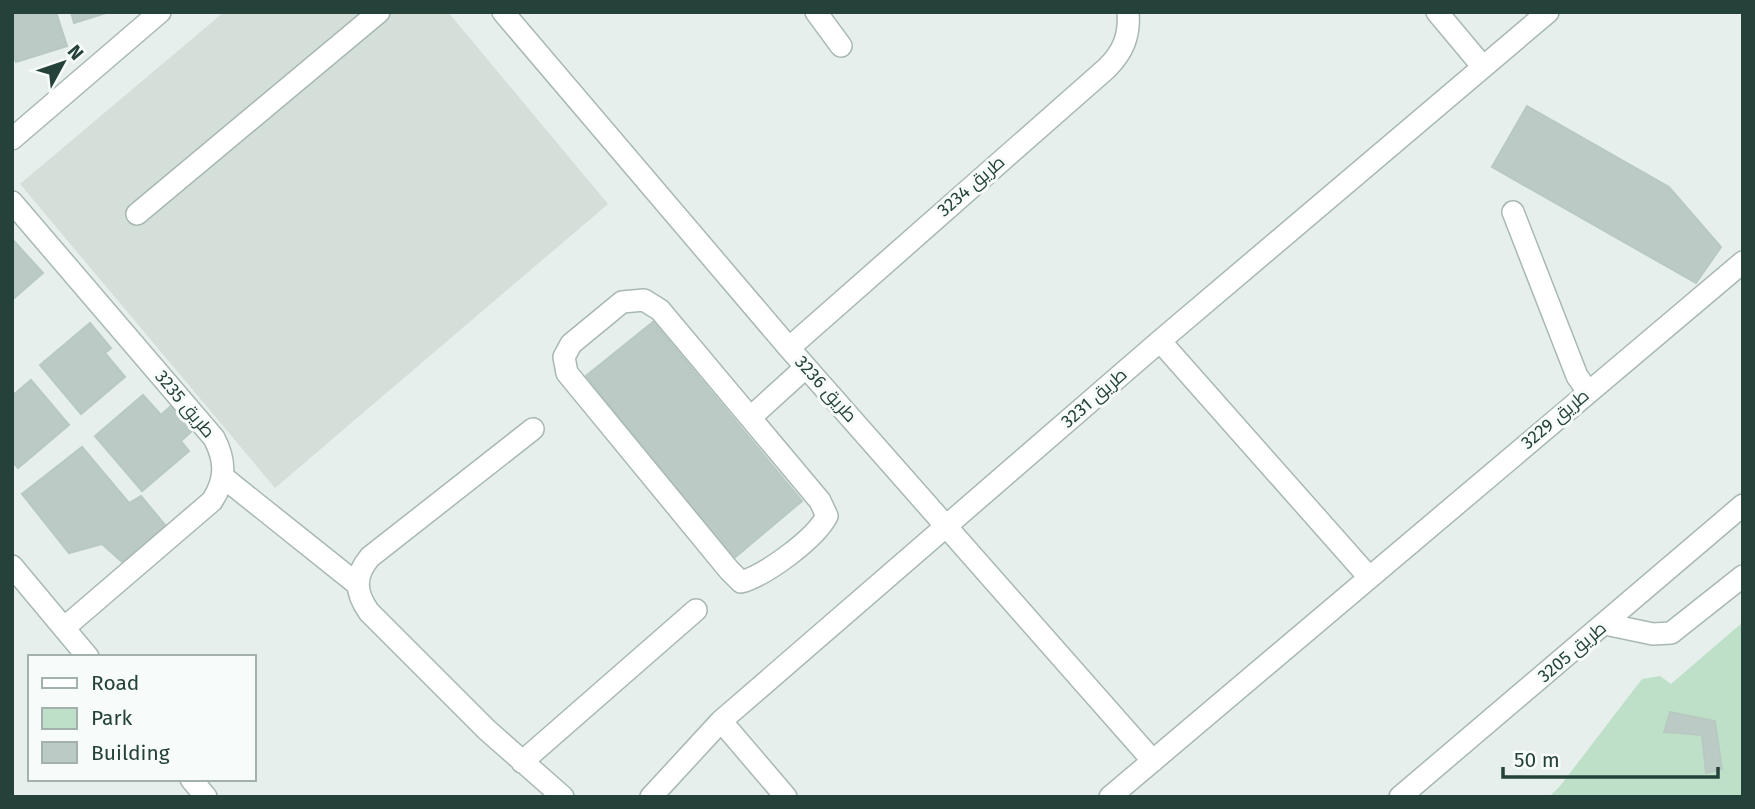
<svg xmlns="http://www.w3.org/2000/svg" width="1755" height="809" viewBox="0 0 1755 809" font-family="'Fira Sans',Cairo,sans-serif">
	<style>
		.built { fill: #d4dfda }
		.green { fill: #bfe0c8 }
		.building { fill: #bbcac4; stroke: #b8c9c2; stroke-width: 2 }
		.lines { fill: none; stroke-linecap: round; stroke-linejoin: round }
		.minor-casing { stroke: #a8b8b2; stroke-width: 24 }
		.minor { stroke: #fff; stroke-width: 21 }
		.labels { text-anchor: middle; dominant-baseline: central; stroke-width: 6; stroke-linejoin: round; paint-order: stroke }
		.street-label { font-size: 18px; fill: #24423a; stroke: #f7fbf9 }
	</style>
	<rect width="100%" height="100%" fill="#e6efeb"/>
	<path class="built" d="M224 12H448L608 204 275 488 20 184Z"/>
	<path class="green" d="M1743 622V797H1549L1560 786 1642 679 1660 676 1671 684Z"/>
	<path class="building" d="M12 12H56L67 46 16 62 12 52Z
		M71 12H109L74 23Z
		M1527 106 1669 187 1721 247 1696 283 1492 167Z
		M12 239 43 273 12 300Z
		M653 322 802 501 733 559 586 376Z
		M90 323 111 348 105 353 125 377 81 414 40 365Z
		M31 380 69 425 18 468 12 461V396Z
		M143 395 161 415 171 406 192 431 181 441 189 451 142 491 95 436Z
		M82 447 129 503 141 496 166 526 122 562 102 544 69 553 22 494Z
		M1670 712 1715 721 1722 769 1706 773 1702 735 1664 732Z"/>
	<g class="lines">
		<g class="minor-casing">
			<path id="minor" d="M503 12 789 348 1153 761
				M816 12 841 46
				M1437 12 1483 67
				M12 139 160 12
				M12 202 214 438C226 461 226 480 212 501L64 628
				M1513 212 1577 376 1588 392
				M137 214 379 12
				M644 300 660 310 820 501 827 516C815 539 766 575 741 582L729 570 567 373 564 357 571 344 622 302Z
				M1160 341 1368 576
				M789 348 1107 68C1123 52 1130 36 1128 12
				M751 417 806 367
				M533 429 370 557C354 576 355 592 369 612L487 730 563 797
				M223 477 357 584
				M12 566 88 657
				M1605 624 1653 634 1671 633 1743 576
				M721 721 786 797
				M522 762 696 610
				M191 779 206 797
				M651 797 721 721 1160 341 1548 12
				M1110 797 1743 262
				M1400 797 1743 505"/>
		</g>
		<use href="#minor" class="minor"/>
	</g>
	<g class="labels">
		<g class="street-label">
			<text transform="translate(971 186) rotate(-41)">طريق 3234</text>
			<text transform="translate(826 389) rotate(48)">طريق 3236</text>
			<text transform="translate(1094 398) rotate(-41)">طريق 3231</text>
			<text transform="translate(185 404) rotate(50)">طريق 3235</text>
			<text transform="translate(1555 419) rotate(-40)">طريق 3229</text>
			<text transform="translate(1572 652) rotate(-40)">طريق 3205</text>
		</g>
	</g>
	<rect width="1755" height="809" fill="none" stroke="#24423a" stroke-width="28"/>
	<rect x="28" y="655" width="228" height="126" fill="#f7fbf9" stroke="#a3b1ad" stroke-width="2"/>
	<rect x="42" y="678" width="35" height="10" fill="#ffffff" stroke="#a3b1ad" stroke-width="2"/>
	<text x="91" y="690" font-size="21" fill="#24423a">Road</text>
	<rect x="42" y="708" width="35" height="21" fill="#bfe0c8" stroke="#a3b1ad" stroke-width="2"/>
	<text x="91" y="725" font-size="21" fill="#24423a">Park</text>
	<rect x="42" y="742" width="35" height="21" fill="#bbcac4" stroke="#a3b1ad" stroke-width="2"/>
	<text x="91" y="760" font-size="21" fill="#24423a">Building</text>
	<g transform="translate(63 63) rotate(50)" stroke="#f7fbf9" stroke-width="5" paint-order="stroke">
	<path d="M0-5L12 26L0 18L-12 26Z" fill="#24423a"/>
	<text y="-10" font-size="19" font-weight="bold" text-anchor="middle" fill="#24423a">N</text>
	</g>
	<path d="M1503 767v10h215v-10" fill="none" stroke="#24423a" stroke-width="3.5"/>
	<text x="1514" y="767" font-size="21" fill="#24423a" stroke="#f7fbf9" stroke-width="5" paint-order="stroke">50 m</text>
</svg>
